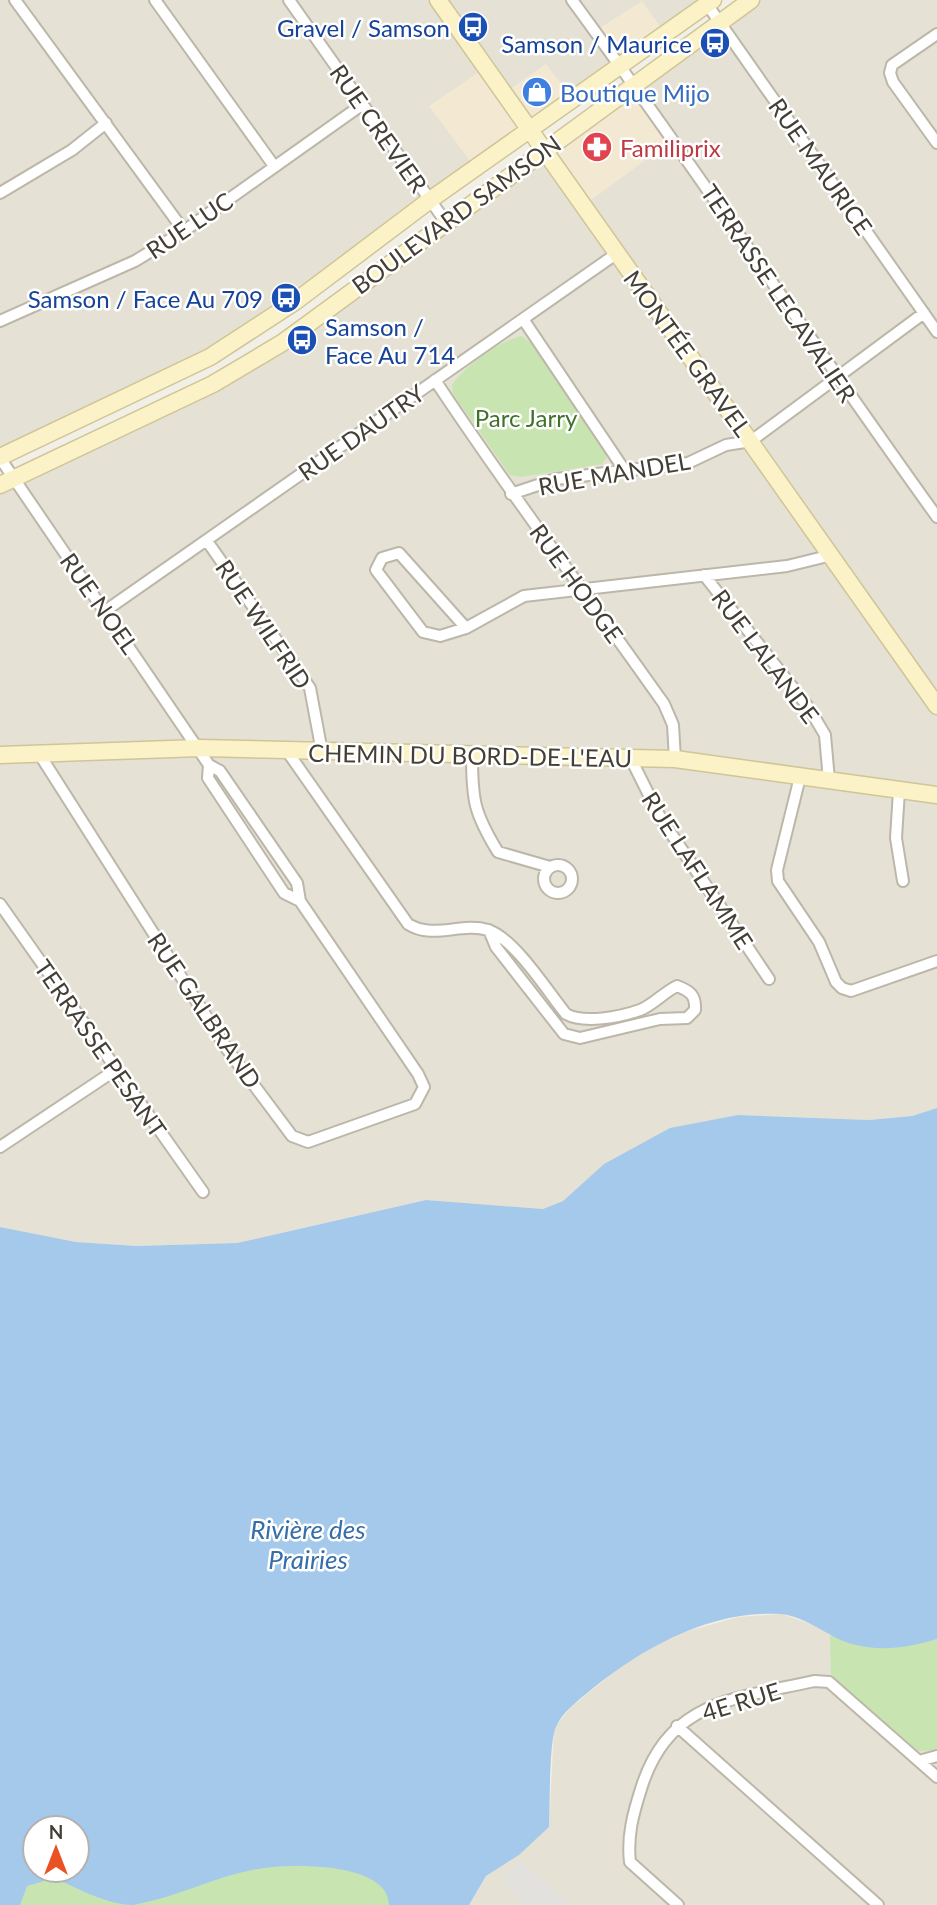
<svg xmlns="http://www.w3.org/2000/svg" width="937" height="1905" viewBox="0 0 937 1905" font-family="Lato,sans-serif">
	<style>
		.residential { fill: #e5e1d4 }
		.commercial { fill: #f3e8d2 }
		.green { fill: #c8e4b1 }
		.parking { fill: #e3e1de }
		.water { fill: #a5c9eb; fill-rule: evenodd }
		.lines { fill: none; stroke-linecap: round; stroke-linejoin: round }
		.street-casing { stroke: #bcb7a9; stroke-width: 14 }
		.secondary-casing { stroke: #cfc598; stroke-width: 19 }
		.street { stroke: #fff; stroke-width: 10 }
		.secondary { stroke: #fbf3c7; stroke-width: 16 }
		.labels { text-anchor: middle; dominant-baseline: central; stroke-width: 5; stroke-linejoin: round; paint-order: stroke }
		.transit-label { font-size: 24px; fill: #164399; stroke: #fff; text-anchor: end }
		.shop-label { font-size: 24px; fill: #366cbe; stroke: #fff; text-anchor: start }
		.street-label { font-size: 24px; fill: #443f36; stroke: #fff }
		.health-label { font-size: 24px; fill: #be3a42; stroke: #fff; text-anchor: start }
		.park-label { font-size: 24px; fill: #41712d; stroke: #fff }
		.water-label { font-size: 26px; font-style: italic; fill: #366ea8; stroke: #fff }
	</style>
	<rect width="100%" height="100%" fill="#f2efe6"/>
	<path class="residential" d="M0 0H711L210 357 0 457Z
		M752 0H937V1108L912 1116 869 1120 738 1115 604 1164 563 1201 543 1209 426 1200 237 1243 137 1246 76 1242 0 1227V485L213 384Z
		M782 1614 819 1627 830 1635 924 1643 937 1639V1905H469L486 1876 519 1855 549 1827 554 1729 570 1708 619 1668 671 1636 738 1617Z"/>
	<path class="commercial" d="M642 1 665 33 620 64 595 31Z
		M546 64 573 99 476 169 429 106 485 68 504 93Z
		M635 84 674 139 583 206 544 150Z"/>
	<path class="green" d="M522 336 532 344 602 447 607 458 602 464 521 477 510 475 453 394 452 385C467 365 498 341 522 336Z
		M830 1635C865 1650 901 1650 937 1639V1750L918 1751 831 1677Z
		M413 1824 412 1905H0L35 1870H77Z"/>
	<path class="parking" d="M520 1860 570 1905H516L521 1899 501 1881Z"/>
	<path class="water" d="M937 1108V1639C902 1650 862 1654 829 1634 815 1626 797 1615 780 1614 711 1610 644 1647 592 1689 579 1700 563 1711 556 1727 549 1741 550 1807 549 1827L519 1855 486 1876 469 1905H389C389 1860 282 1863 252 1870 212 1878 174 1898 133 1905 107 1905 78 1888 54 1878L27 1886 20 1905H0V1227L76 1242 137 1246 237 1243 426 1200 543 1209 563 1201 604 1164 670 1128 738 1115 869 1120 912 1116ZM35 1828H77V1870H35Z"/>
	<g class="lines">
		<g class="street-casing">
			<path id="street" d="M15 0 184 231
				M155 0 274 166
				M289 0 445 221
				M572 0C697 170 814 346 937 517
				M704 0 937 332
				M937 34 892 65 890 73 893 82 937 143
				M0 193 72 150 106 123
				M523 319 625 471
				M0 321 135 261 184 231 363 104
				M435 380C508 491 588 596 664 704L673 725 675 759
				M0 458 209 765 220 771 297 883 300 901 418 1074 424 1087 415 1104 308 1142 292 1136 227 1049 40 755
				M511 494 556 479 688 463 726 445 751 441 924 313
				M207 541 310 688 322 752
				M704 575 809 708 825 735 829 780
				M105 611 616 254
				M466 628 399 553 382 558 376 570 423 632 440 636 466 628 524 596 787 566 832 555
				M287 751 408 924C433 940 461 922 488 930 515 939 548 992 566 1014 584 1024 620 1017 640 1010 652 1006 664 992 677 986 690 991 696 995 695 1010L687 1018 660 1019 580 1038 564 1034 496 947 489 930
				M472 755C472 800 474 813 498 852L550 867
				M631 759 660 817 769 979
				M209 765 208 778 284 893 300 901
				M800 777 777 870 778 881 819 942 836 982 842 988 851 991 937 961
				M899 791 896 838 903 881
				M544 879a14 14 0 1 1 28 0a14 14 0 1 1-28 0Z
				M0 904 203 1192
				M0 1147 117 1069
				M677 1726 878 1905
				M919 1761 937 1756
				M678 1905 630 1862C627 1836 633 1814 641 1789 668 1700 735 1699 814 1681L829 1682 937 1777"/>
		</g>
		<g class="secondary-casing">
			<path id="secondary" d="M438 0 937 706
				M0 457 210 357 296 301 430 200 713 0
				M0 485 213 384 282 343 751 0
				M0 755 200 748 675 759 937 795"/>
		</g>
		<use href="#street" class="street"/>
		<use href="#secondary" class="secondary"/>
	</g>
	<defs>
		<g id="bus-disc" transform="scale(1.575)"><circle r="9.5" fill="#1a4fb4" stroke="#fff"/><path d="M-5-6H5V4H4V6H2V4H-2V6H-4V4H-5ZM-3.5-4V0h7V-4ZM-3.5 1.2v1.5H-2V1.2ZM2 1.2v1.5H3.5V1.2Z" fill="#fff"/></g>
		<g id="shop-disc" transform="scale(1.575)"><circle r="9.5" fill="#3f7fe0" stroke="#fff"/><path d="M-5-2.5h2.3a2.7 3.5 0 0 1 5.4 0H5L5.5 6h-11ZM-1.5-2.5h3a1.5 2.3 0 0 0-3 0Z" fill="#fff"/></g>
		<g id="pharmacy-disc" transform="scale(1.575)"><circle r="9.5" fill="#e0444e" stroke="#fff"/><path d="M-2-6h4v4h4v4h-4v4h-4v-4h-4v-4h4Z" fill="#fff"/></g>
	</defs>
	<g fill-rule="evenodd">
		<use href="#bus-disc" x="473" y="27"/>
		<use href="#bus-disc" x="715" y="43"/>
		<use href="#shop-disc" x="537" y="92"/>
		<use href="#pharmacy-disc" x="597" y="147"/>
		<use href="#bus-disc" x="286" y="298"/>
		<use href="#bus-disc" x="302" y="340"/>
	</g>
	<g class="labels">
		<g class="transit-label">
			<text x="450" y="27">Gravel / Samson</text>
			<text x="692" y="43">Samson / Maurice</text>
			<text x="263" y="298">Samson / Face Au 709</text>
			<text x="325" y="326" text-anchor="start">Samson /<tspan x="325" dy="28">Face Au 714</tspan></text>
		</g>
		<g class="shop-label">
			<text x="560" y="92">Boutique Mijo</text>
		</g>
		<g class="street-label">
			<text transform="translate(379 128) rotate(55)">RUE CREVIER</text>
			<text transform="translate(821 166) rotate(55)">RUE MAURICE</text>
			<text transform="translate(456 214) rotate(-36)">BOULEVARD SAMSON</text>
			<text transform="translate(189 225) rotate(-34)">RUE LUC</text>
			<text transform="translate(779 293) rotate(56)">TERRASSE LECAVALIER</text>
			<text transform="translate(688 353) rotate(54)">MONTÉE GRAVEL</text>
			<text transform="translate(361 432) rotate(-35)">RUE DAUTRY</text>
			<text transform="translate(614 473) rotate(-10)">RUE MANDEL</text>
			<text transform="translate(577 583) rotate(54)">RUE HODGE</text>
			<text transform="translate(100 603) rotate(55)">RUE NOEL</text>
			<text transform="translate(264 624) rotate(56)">RUE WILFRID</text>
			<text transform="translate(766 656) rotate(53)">RUE LALANDE</text>
			<text transform="translate(470 755) rotate(1)">CHEMIN DU BORD-DE-L'EAU</text>
			<text transform="translate(698 870) rotate(57)">RUE LAFLAMME</text>
			<text transform="translate(205 1010) rotate(56)">RUE GALBRAND</text>
			<text transform="translate(101 1048) rotate(55)">TERRASSE PESANT</text>
			<text transform="translate(741 1701) rotate(-17)">4E RUE</text>
		</g>
		<g class="health-label">
			<text x="620" y="147">Familiprix</text>
		</g>
		<g class="park-label">
			<text x="526" y="417">Parc Jarry</text>
		</g>
		<g class="water-label">
			<text x="308" y="1529">Rivière des<tspan x="308" dy="30">Prairies</tspan></text>
		</g>
	</g>
	<g transform="translate(56 1849)"><circle r="33" fill="#ffffff" stroke="#b4b2af" stroke-width="2"/>
	<path d="M0-5L12 26L0 18L-12 26Z" fill="#eb5223"/>
	<text y="-10" font-size="19" font-weight="bold" text-anchor="middle" fill="#443f36">N</text>
	</g>
</svg>
